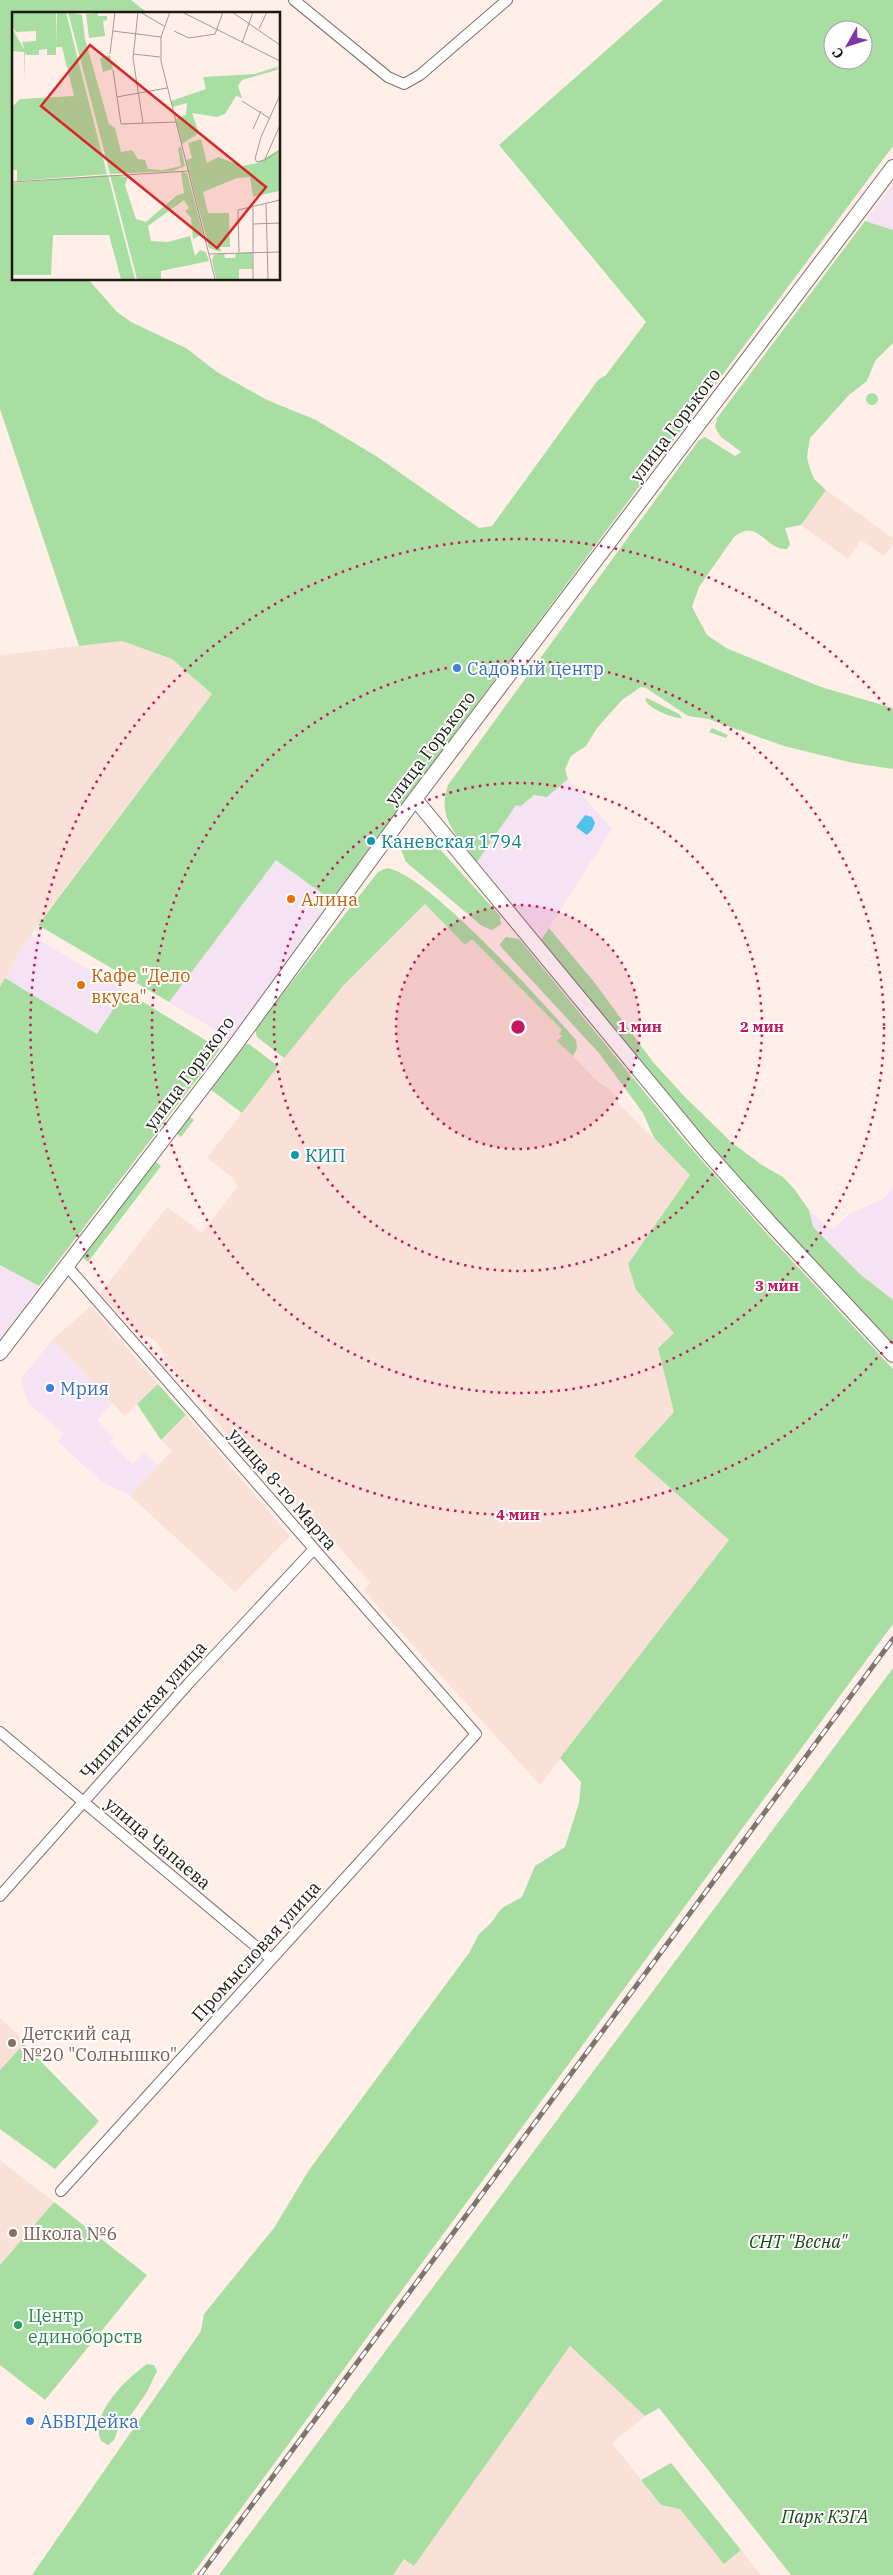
<svg xmlns="http://www.w3.org/2000/svg" width="893" height="2575" viewBox="0 0 893 2575" font-family="'IBM Plex Serif',serif">
	<style>
		.commercial { fill: #f5e2f2 }
		.built { fill: #f9e1d7 }
		.green { fill: #a8dea1; fill-rule: evenodd }
		.water { fill: #50c1ed }
		.lines { fill: none; stroke-linecap: round; stroke-linejoin: round }
		.street-casing { stroke: #7e706a; stroke-width: 12 }
		.secondary-casing { stroke: #7e706a; stroke-width: 16 }
		.street { stroke: #fff; stroke-width: 10 }
		.secondary { stroke: #fff; stroke-width: 14 }
		.rail-casing { stroke: #7e7570; stroke-width: 5 }
		.rail { stroke: #fff; stroke-width: 3; stroke-dasharray: 9; stroke-linecap: butt }
		.ring { fill: none; stroke: #c2185b; stroke-width: 2.5; stroke-dasharray: 2.5 5 }
		.shop-dot { fill: #3f7fe0; stroke: #fff; stroke-width: 2 }
		.culture-dot { fill: #0f9aa8; stroke: #fff; stroke-width: 2 }
		.food-dot { fill: #e8710a; stroke: #fff; stroke-width: 2 }
		.education-dot { fill: #8d6e63; stroke: #fff; stroke-width: 2 }
		.leisure-dot { fill: #2e9e5b; stroke: #fff; stroke-width: 2 }
		.labels { text-anchor: middle; dominant-baseline: central; stroke-width: 4; stroke-linejoin: round; paint-order: stroke }
		.street-label { font-size: 18px; fill: #1d1815; stroke: #fff }
		.shop-label { font-size: 18px; fill: #366cbe; stroke: #fff; text-anchor: start }
		.culture-label { font-size: 18px; fill: #0d838f; stroke: #fff; text-anchor: start }
		.food-label { font-size: 18px; fill: #c56008; stroke: #fff; text-anchor: start }
		.education-label { font-size: 18px; fill: #785e54; stroke: #fff; text-anchor: start }
		.park-label { font-size: 18px; font-style: italic; fill: #194415; stroke: #fff }
		.leisure-label { font-size: 18px; fill: #27864d; stroke: #fff; text-anchor: start }
		.inset-road { fill: none; stroke: #a59994; stroke-width: 1 }
		.view { fill: #d62828; fill-opacity: 0.15; stroke: #d62828; stroke-width: 2.5 }
		.inset-edge { fill: none; stroke: #1d1815; stroke-width: 2.5 }
		.centre { fill: #c2185b; stroke: #fff; stroke-width: 2.5 }
		.ring-label { font-size: 15px; text-anchor: middle; font-weight: bold; fill: #c2185b; stroke: #fff; stroke-width: 4; stroke-linejoin: round; paint-order: stroke }
	</style>
	<rect width="100%" height="100%" fill="#ffefe8"/>
	<path class="commercial" d="M893 184V230L865 221Z
		M568 779 612 829 541 940 477 862 516 805 525 803 534 795 542 798Z
		M276 859 331 900 230 1039 169 1002Z
		M31 935 125 991 97 1034 5 978Z
		M893 1187V1300L861 1275 812 1227 809 1210 829 1228 834 1229 849 1214 883 1199Z
		M0 1265 39 1286 0 1339Z
		M52 1340 113 1403 97 1420 114 1437 110 1442 133 1464 145 1452 158 1465 129 1495 102 1482 58 1442 64 1434 28 1403 21 1379Z"/>
	<path class="built" d="M826 490 893 538V544L884 556 861 540 848 559 801 525Z
		M122 641 172 659 212 694 46 913 25 944 0 987V655Z
		M425 904 465 945 472 939 563 1031 560 1034 562 1036 558 1041 599 1083 608 1088 619 1099 617 1102 690 1175 628 1264 636 1290 674 1333 658 1348 674 1412 634 1456 729 1540 540 1785 363 1590 370 1583 331 1538 232 1440 165 1358 158 1344 150 1337 140 1336 100 1294 167 1207 202 1233 237 1187 233 1178 207 1158 313 1020 343 986Z
		M91 1306 158 1384 125 1416 52 1340Z
		M186 1415 290 1536 235 1592 129 1495 172 1451 161 1440Z
		M0 2018 26 2042 0 2070Z
		M0 2160 54 2202 0 2265Z
		M570 2346 645 2416 612 2443 661 2505 680 2508 724 2563 741 2550 761 2575H393L404 2559 414 2566Z"/>
	<path class="green" d="M0 0H131L149 14H14V279H88L117 312 131 322 186 348 217 372 267 400 316 420 376 456 479 528 492 526 598 380 606 375 646 322 499 145 663 0H893V146L331 900 276 860 169 1002 38 925 212 694 172 659 122 641 79 646 0 409ZM833 30H863V60H833Z
		M865 221 893 230V343L875 361 867 381 849 395 810 438 807 457 809 466 814 479 826 490 801 525 785 528 790 544 787 549C765 551 759 517 734 537L699 587 692 607 707 635 726 648 821 687 893 708V769L853 763 784 746 708 719 688 716 646 688 641 687 623 699 597 728 586 746 571 756 565 769 568 779C561 786 554 790 547 797L534 795 521 806 516 805 477 862C458 838 436 817 448 785L699 440 705 437 735 456 741 452 720 436 715 427 717 418Z
		M866 399a6 6 0 1 1 12 0a6 6 0 1 1-12 0Z
		M647 698 679 714 682 718C673 719 647 708 645 699Z
		M712 728 728 735 726 738 709 732Z
		M412 840H428L438 847 500 916 501 924 492 930 482 926 406 862 401 850Z
		M387 868C428 874 545 1005 576 1040L577 1048 573 1056 557 1041 562 1036 559 1034 562 1030 472 939 465 945 425 904 343 986 284 1058 257 1037 255 1029 378 872Z
		M549 928 594 982 653 1062 684 1096 731 1142 762 1165 783 1177 795 1190 809 1210 813 1227 861 1275 893 1300V1343L806 1254 694 1128 541 940Z
		M506 937 519 939 683 1139 768 1235 893 1369V1624L192 2575H32L201 2331 204 2314 274 2228 309 2170 469 1953 479 1934 490 1924 502 1908 522 1897 535 1866 565 1847 579 1803 581 1782 560 1758 729 1540 634 1456 674 1412 658 1348 674 1333 636 1290 628 1264 690 1175 654 1138 643 1113 599 1053 501 947 500 944Z
		M5 978 97 1034 125 991 220 1049 39 1286 0 1265V987Z
		M246 1044H249L278 1066 242 1113 210 1089Z
		M189 1116 194 1120 181 1137 176 1133Z
		M155 1161 161 1166 88 1262 82 1257Z
		M158 1384 186 1415 161 1440 137 1404Z
		M893 1668V2575H791L659 2408 645 2416 570 2346 414 2566 404 2559 393 2575H219Z
		M24 2044 99 2121 55 2169 0 2129V2070Z
		M54 2202 147 2275 45 2400 0 2365V2265Z
		M147 2364 154 2365 157 2371 147 2392 131 2415 120 2424 114 2440 108 2445 101 2441C89 2414 126 2379 147 2364Z
		M671 2463 741 2550 724 2564 680 2509 661 2505 641 2480Z"/>
	<path class="water" d="M585 815 592 817 595 823 592 830 587 835 576 827Z"/>
	<g class="lines">
		<g class="street-casing">
			<path id="street" d="M294 0 388 77 404 84 420 75 507 0
				M0 1732 271 1959
				M0 1896 189 1683 314 1549
				M61 2191 476 1734 66 1265"/>
		</g>
		<g class="secondary-casing">
			<path id="secondary" d="M415 799 705 1150 770 1223 893 1355
				M0 1353 233 1048 415 799 893 167"/>
		</g>
		<use href="#street" class="street"/>
		<use href="#secondary" class="secondary"/>
		<g class="rail-casing">
			<path id="rail" d="M200 2575 893 1639"/>
		</g>
		<use href="#rail" class="rail"/>
	</g>
	<circle cx="518" cy="1027" r="122" fill="#c2185b" fill-opacity=".12"/>
	<g class="ring">
		<circle cx="518" cy="1027" r="122"/>
		<circle cx="518" cy="1027" r="244"/>
		<circle cx="518" cy="1027" r="366"/>
		<path d="M892 1341A488 488 0 1 1 892 713"/>
	</g>
	<g class="shop-dot">
		<circle cx="457" cy="668" r="5"/>
		<circle cx="50" cy="1388" r="5"/>
		<circle cx="30" cy="2421" r="5"/>
	</g>
	<g class="culture-dot">
		<circle cx="371" cy="841" r="5"/>
		<circle cx="295" cy="1155" r="5"/>
	</g>
	<g class="food-dot">
		<circle cx="291" cy="899" r="5"/>
		<circle cx="81" cy="985" r="5"/>
	</g>
	<g class="education-dot">
		<circle cx="12" cy="2043" r="5"/>
		<circle cx="13" cy="2233" r="5"/>
	</g>
	<circle class="leisure-dot" cx="18" cy="2325" r="5"/>
	<g class="labels">
		<g class="street-label">
			<text transform="translate(675 425) rotate(-53)">улица Горького</text>
			<text transform="translate(430 748) rotate(-53)">улица Горького</text>
			<text transform="translate(189 1073) rotate(-53)">улица Горького</text>
			<text transform="translate(283 1489) rotate(49)">улица 8-го Марта</text>
			<text transform="translate(143 1710) rotate(-48)">Чипигинская улица</text>
			<text transform="translate(158 1843) rotate(40)">улица Чапаева</text>
			<text transform="translate(256 1951) rotate(-48)">Промысловая улица</text>
		</g>
		<g class="shop-label">
			<text x="467" y="668">Садовый центр</text>
			<text x="60" y="1388">Мрия</text>
			<text x="40" y="2421">АБВГДейка</text>
		</g>
		<g class="culture-label">
			<text x="381" y="841">Каневская 1794</text>
			<text x="305" y="1155">КИП</text>
		</g>
		<g class="food-label">
			<text x="301" y="899">Алина</text>
			<text x="91" y="975">Кафе "Дело<tspan x="91" dy="21">вкуса"</tspan></text>
		</g>
		<g class="education-label">
			<text x="22" y="2033">Детский сад<tspan x="22" dy="21">№20 "Солнышко"</tspan></text>
			<text x="23" y="2233">Школа №6</text>
		</g>
		<g class="park-label">
			<text x="798" y="2241">СНТ "Весна"</text>
			<text x="825" y="2516">Парк КЗГА</text>
		</g>
		<g class="leisure-label">
			<text x="28" y="2315">Центр<tspan x="28" dy="21">единоборств</tspan></text>
		</g>
	</g>
	<g transform="translate(12 12)">
		<rect width="268" height="268" fill="#ffefe8"/>
		<path d="M0 0H44V43H35V37L27 38V43H14L10 30 24 29V19L4 20 0 14ZM45 0H54L95 162 5 169V158H0V163V95L8 87 62 84 50 35H44ZM56 0 70 3 73 27 97 112 103 116 109 140 120 138 126 147 133 148 136 157 151 158 169 154 166 136 169 135 173 154 161 159 98 162ZM86 1V4H95V8L96 4 95 8 91 9 93 24 77 26 74 2ZM0 16 13 39V68L12 40 0 39ZM98 43 101 57 91 60 88 46ZM267 54 263 57 267 56 265 58 230 68 226 74 230 86 224 84 213 102 205 105 180 101 187 121 170 132 164 107 174 103 175 91 161 95 159 89 194 77 191 65 243 62ZM189 127 195 151 206 145 230 154 245 151 267 138V179L241 185 238 165 225 166 191 180 196 201H217L218 235H208L209 240 197 236 174 148 180 146 176 131ZM169 160 175 161 191 222 181 227 179 206 173 199 177 196 172 188 136 214 139 229 156 230 178 224 183 244 188 238 194 240 197 249 149 259V267H125L98 163 116 165 113 173 124 207 134 210 164 184 172 181ZM96 163 123 267H109L97 223H41L39 263H0V171ZM240 240 241 257H227V267H204L200 248 202 243 212 241 213 246H223L224 241Z" fill="#a8dea1"/>
		<path class="inset-road" d="M126 0 121 46 131 111M128 0 152 14M158 0 149 25V49L203 267M170 0 268 49M220 0 268 33M247 17 255 0M101 19 149 25M162 19 177 26 203 22 211 0M230 31 241 0M98 42 103 0M121 42 148 45M101 58 109 112 164 110M268 83 249 125 243 147 245 150 253 148 268 138M105 85 155 76M230 89 257 106M241 117 249 99M253 147 268 113M0 170 177 159M254 191 256 267M241 195V267M241 212 268 211M227 240 226 198 268 188M197 242 268 240"/>
		<path class="view" d="M78 33 254 175 205 236 29 94Z"/>
		<rect width="268" height="268" class="inset-edge"/>
	</g>
	<circle cx="518" cy="1027" r="8" class="centre"/>
	<g class="ring-label">
		<text x="640" y="1032">1 мин</text>
		<text x="762" y="1032">2 мин</text>
		<text x="777" y="1291">3 мин</text>
		<text x="518" y="1520">4 мин</text>
	</g>
	<g transform="translate(848 45) rotate(231)"><circle r="24" fill="#ffffff" stroke="#a5a3a1"/>
	<path d="M0-4L9 19L0 12L-9 19Z" fill="#7f33a4"/>
	<text y="-8" font-size="14" font-weight="bold" text-anchor="middle" fill="#1d1815">С</text>
	</g>
</svg>
